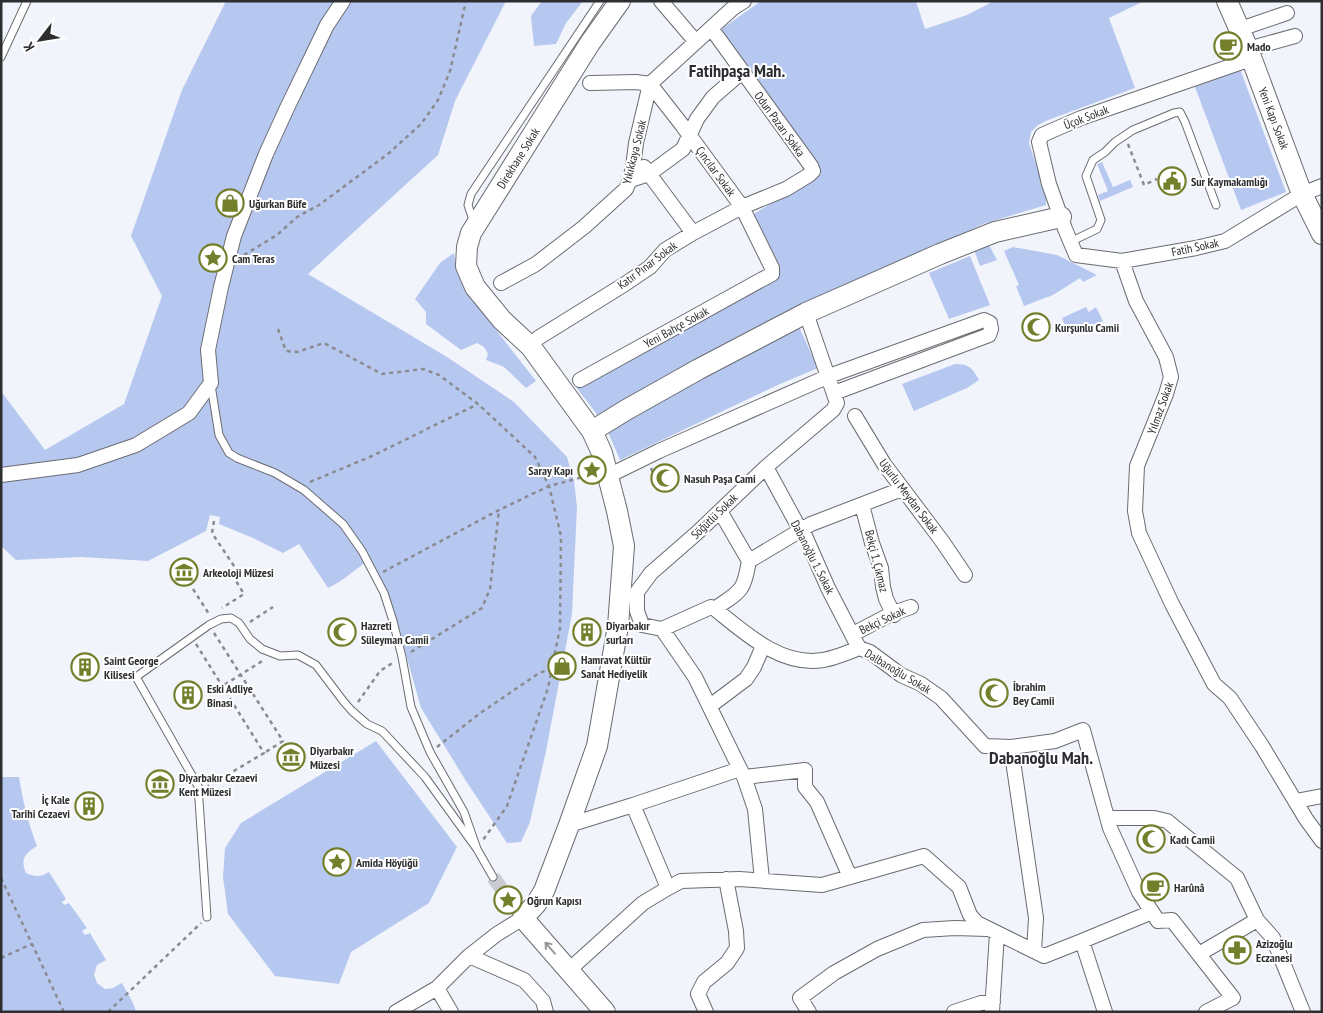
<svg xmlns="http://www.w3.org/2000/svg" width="1323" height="1013" viewBox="0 0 1323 1013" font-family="'PT Sans Narrow',sans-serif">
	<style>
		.green { fill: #b7c8f0 }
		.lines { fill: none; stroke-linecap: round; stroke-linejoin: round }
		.street-tunnel { stroke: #caccd2; stroke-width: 14; stroke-dasharray: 14 7; stroke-linecap: butt }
		.lane-casing { stroke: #6a6c71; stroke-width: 9 }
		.street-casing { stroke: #6a6c71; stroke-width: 16 }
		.secondary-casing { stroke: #6a6c71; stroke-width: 22 }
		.path { stroke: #898b8f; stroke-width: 2.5; stroke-dasharray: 4 4; stroke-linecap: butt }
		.lane { stroke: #fff; stroke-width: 7 }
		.street { stroke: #fff; stroke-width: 14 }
		.secondary { stroke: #fff; stroke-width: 20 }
		.oneway { stroke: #969698 }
		.labels { text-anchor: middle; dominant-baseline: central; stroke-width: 4; stroke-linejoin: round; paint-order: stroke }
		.poi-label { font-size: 12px; font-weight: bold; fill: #2d2e30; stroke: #fff; text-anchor: start }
		.street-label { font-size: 12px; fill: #2d2e30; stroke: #fff }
		.district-label { font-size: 18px; font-weight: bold; fill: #2b2d32; stroke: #fff }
	</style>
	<rect width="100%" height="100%" fill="#f1f4fa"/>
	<path class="green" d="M226 1H506L455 101 438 155 308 274 447 357 514 402 567 457 574 481 577 507 572 614 546 751 530 822 521 842 507 843 466 781 421 708 403 644 371 559C356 568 344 581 328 588L299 544 283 553 253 538 219 524 220 517 210 515 206 531 148 561 81 557 16 560 1 546V391L45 450 124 404 162 296 131 236 182 90Z
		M542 1H583L566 23 556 44 534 46 531 16Z
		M761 1H916L925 29 967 15 994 1H1144L1109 18 1135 88 1048 120 1038 125 1031 132 1029 143 1046 194V205L983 224 802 309 599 417 576 387 779 276 752 215 821 174 775 106 719 31Z
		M1240 69 1286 192 1241 210 1195 87Z
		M1102 162 1113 187 1130 180 1133 187 1100 201 1098 195 1108 191 1097 164Z
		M988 243 997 260 980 266 974 250Z
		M1013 247 1057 255 1097 275 1083 282 1080 278 1053 295 1024 306 1016 286 1019 285 1004 251Z
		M454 253 458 274 472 299 536 381 526 388 504 367 486 360 488 354 484 347 477 343 461 350 426 324V312L415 299 440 263Z
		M970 256 990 305 949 319 929 273Z
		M1086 307 1089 312 1096 307 1103 321 1087 328 1085 324 1075 328 1076 333 1069 336 1062 318Z
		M799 327 818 368 780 384 620 460 607 430Z
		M955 364C970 364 972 368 979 380L967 388 914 411 902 384Z
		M376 741 457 847 429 903 351 952 339 984 275 976 228 914 223 877 225 848 241 823Z
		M1 777H19C23 802 28 822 37 846 25 854 20 858 26 873 35 877 41 877 49 872L66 899 62 902 64 905 69 903 87 928 82 931 85 935 90 933 106 960 97 965 94 975 97 983 105 989 113 988 122 983 134 1005 136 1012H1Z"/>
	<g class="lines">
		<path class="street-tunnel" d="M493 877 523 918"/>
		<g class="lane-casing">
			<path id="lane" d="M1 57 27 1
				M474 223 468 205 471 194 600 1
				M1070 242 1097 229 1101 220 1086 176 1093 160 1105 152 1115 142 1133 130 1174 113 1180 112 1185 122 1216 205
				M211 385 219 435 229 453 237 458 275 473 304 490 343 524 362 551 384 593 393 621 402 657 411 707 430 752 464 812 477 849 493 877
				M207 917 198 786 136 677 209 625 221 619 231 618 239 623 250 639 262 649 280 656 298 655 316 665 344 702 352 711 367 724 382 731 425 777 477 849"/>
		</g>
		<g class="street-casing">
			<path id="street" d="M661 1 696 42
				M1239 30 1246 27 1287 13
				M1248 49 1295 36
				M1251 59 1081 118 1042 135 1039 142 1049 184 1065 229 1076 255 1122 261 1196 248 1225 241 1302 194 1322 186
				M644 167 693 233
				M630 180 649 174 683 149 697 119 713 97 742 72
				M1122 261 1136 301 1166 357 1171 377 1166 394 1137 466 1135 511 1139 533 1172 604 1214 684 1230 698 1262 746 1306 819 1322 841
				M501 283 536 264 584 227 626 189 630 180 633 167 636 143 650 84 733 8 744 1
				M538 338 625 284 650 267 665 250 693 233 742 207 786 189 809 175 813 171 811 166 711 28
				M580 380 761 280 772 274V268L742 207 682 125 650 84 636 82 590 83
				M855 416 884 464 942 541 965 575
				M766 467 797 524 802 529 828 588 859 648
				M1 475 78 465 136 445 189 413 211 383 208 350 221 287 234 236 266 154 287 108 327 25 343 1
				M608 476 659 451 829 376 984 320 990 323 991 329 989 335 834 393
				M862 505 872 543 881 568 883 587 886 599 894 615
				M720 511 749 561 811 524 902 489
				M715 609C723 602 735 597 741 588 746 581 747 570 749 561
				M662 629 711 607 715 609C745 633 781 667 823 660 835 658 847 653 859 648L870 652 901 675 921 684 941 698 985 746 1011 747 1055 741 1083 730 1110 828 1139 892 1158 921 1172 920 1233 998 1206 1012
				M853 634 893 613 911 607
				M710 706 746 679 754 667 763 646
				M1011 747 1036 918 1034 951
				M740 769 695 677 662 629 642 625 637 611V592L651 573 698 532 766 467 833 410 837 403 806 313
				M744 777 755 809 762 880
				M1296 801 1322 796
				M633 805 740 769 744 777 805 770V787L817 802 850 877
				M1108 818H1154L1167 821 1237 878 1257 920
				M569 825 633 805 668 888 681 881 739 879 822 885 924 856 959 887 970 915 977 923 1044 956 1082 941 1105 1012
				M1082 941 1152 912
				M1199 954 1257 920 1273 938 1303 1012
				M469 956 524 980 543 1001 546 1012
				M569 970 643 903 668 888
				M437 988 451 1012
				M396 1012 437 988 469 956 497 934 523 918
				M706 1012 698 994 704 982 727 963 737 948 736 931 726 879
				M809 1012 800 998 834 973 877 949 923 930 955 928 987 929
				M954 1012 981 1003 993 1002
				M992 1012 997 933"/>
		</g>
		<g class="secondary-casing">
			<path id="secondary" d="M1227 1 1248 49 1302 194 1322 234
				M592 431 626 410 699 369 806 313 940 254 995 232 1061 217
				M605 1012 523 918 536 904 544 891 569 825 597 746 618 626 624 546 617 511 602 453 592 431 531 347 502 320 475 287 466 266 467 247 471 233 590 43 620 1"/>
		</g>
		<path class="path" d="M1128 144 1144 185 1157 179
			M244 255 277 235 297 217 319 205 388 154 421 124 438 100 450 71 466 1
			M278 329 286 351 297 352 324 343 382 374 423 369 439 375 478 404 535 457 549 486 561 536 560 628 548 688 507 806 483 840
			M651 468 659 488
			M310 482 372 456 478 404
			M214 521 212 533 238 572 233 576 244 594 222 608
			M383 572 499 510 549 486 591 475
			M193 589 209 614
			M250 622 273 607
			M214 633 283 741 264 753
			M196 644 264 753 207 787
			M411 652 482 608 490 589 499 510
			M211 693 264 660
			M358 702 380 671 394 662
			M437 747 479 714 539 673 551 669
			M1 878 64 1012
			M1 958 32 944
			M108 1012 201 923"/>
		<use href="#lane" class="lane"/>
		<use href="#street" class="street"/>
		<use href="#secondary" class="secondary"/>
	</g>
	<defs><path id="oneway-shaft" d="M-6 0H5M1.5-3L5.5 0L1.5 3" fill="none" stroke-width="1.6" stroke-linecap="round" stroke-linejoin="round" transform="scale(1.25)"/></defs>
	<use class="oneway" href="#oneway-shaft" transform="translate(550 948) rotate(-131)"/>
	<defs>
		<g id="cafe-ring" transform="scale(1.4375)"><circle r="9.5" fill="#fff" stroke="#747f2b" stroke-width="1.5"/><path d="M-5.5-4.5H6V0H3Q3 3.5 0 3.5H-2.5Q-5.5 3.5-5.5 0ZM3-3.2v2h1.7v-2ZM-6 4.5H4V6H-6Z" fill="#747f2b"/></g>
		<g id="civic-ring" transform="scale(1.4375)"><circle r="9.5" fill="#fff" stroke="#747f2b" stroke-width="1.5"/><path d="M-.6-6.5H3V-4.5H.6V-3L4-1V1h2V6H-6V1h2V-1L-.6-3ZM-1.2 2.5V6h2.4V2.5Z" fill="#747f2b"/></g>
		<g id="shop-ring" transform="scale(1.4375)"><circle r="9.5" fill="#fff" stroke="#747f2b" stroke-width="1.5"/><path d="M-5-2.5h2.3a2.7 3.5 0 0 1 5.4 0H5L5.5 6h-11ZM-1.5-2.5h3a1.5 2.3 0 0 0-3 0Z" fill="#747f2b"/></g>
		<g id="sight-ring" transform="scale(1.4375)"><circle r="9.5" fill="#fff" stroke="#747f2b" stroke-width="1.5"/><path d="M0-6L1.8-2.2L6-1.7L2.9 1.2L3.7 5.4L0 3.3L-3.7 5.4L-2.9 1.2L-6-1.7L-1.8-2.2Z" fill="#747f2b"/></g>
		<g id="mosque-ring" transform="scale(1.4375)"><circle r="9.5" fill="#fff" stroke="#747f2b" stroke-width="1.5"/><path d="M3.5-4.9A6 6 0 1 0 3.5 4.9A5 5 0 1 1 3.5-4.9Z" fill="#747f2b"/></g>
		<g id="museum-ring" transform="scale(1.4375)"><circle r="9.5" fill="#fff" stroke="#747f2b" stroke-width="1.5"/><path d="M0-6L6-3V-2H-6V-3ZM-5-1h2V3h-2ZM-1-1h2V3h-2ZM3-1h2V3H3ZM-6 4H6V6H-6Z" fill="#747f2b"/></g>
		<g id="building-ring" transform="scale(1.4375)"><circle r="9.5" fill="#fff" stroke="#747f2b" stroke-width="1.5"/><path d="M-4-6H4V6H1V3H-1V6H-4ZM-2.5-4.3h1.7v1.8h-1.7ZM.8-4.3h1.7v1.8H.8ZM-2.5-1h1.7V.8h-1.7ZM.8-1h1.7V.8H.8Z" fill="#747f2b"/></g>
		<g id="pharmacy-ring" transform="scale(1.4375)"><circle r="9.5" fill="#fff" stroke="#747f2b" stroke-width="1.5"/><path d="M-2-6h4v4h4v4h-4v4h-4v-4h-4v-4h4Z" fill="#747f2b"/></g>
	</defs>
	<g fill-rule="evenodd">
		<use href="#cafe-ring" x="1228" y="46"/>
		<use href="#civic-ring" x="1172" y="181"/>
		<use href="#shop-ring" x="230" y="203"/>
		<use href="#sight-ring" x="213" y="258"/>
		<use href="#mosque-ring" x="1036" y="327"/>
		<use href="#sight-ring" x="592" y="470"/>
		<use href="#mosque-ring" x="665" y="478"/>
		<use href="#museum-ring" x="184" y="572"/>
		<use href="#mosque-ring" x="342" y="632"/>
		<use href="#building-ring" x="587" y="632"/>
		<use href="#shop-ring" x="562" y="666"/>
		<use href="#building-ring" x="85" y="667"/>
		<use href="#mosque-ring" x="994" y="693"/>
		<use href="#building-ring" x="188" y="695"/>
		<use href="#museum-ring" x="291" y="757"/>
		<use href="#museum-ring" x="160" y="784"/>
		<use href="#building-ring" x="89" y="806"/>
		<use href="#mosque-ring" x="1151" y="839"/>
		<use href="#sight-ring" x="337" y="862"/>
		<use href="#cafe-ring" x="1155" y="887"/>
		<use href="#sight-ring" x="508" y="900"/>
		<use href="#pharmacy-ring" x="1237" y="950"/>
	</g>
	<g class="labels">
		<g class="poi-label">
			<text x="1247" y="46">Mado</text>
			<text x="1191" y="181">Sur Kaymakamlığı</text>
			<text x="249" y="203">Uğurkan Büfe</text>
			<text x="232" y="258">Cam Teras</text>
			<text x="1055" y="327">Kurşunlu Camii</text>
			<text x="573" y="470" text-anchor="end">Saray Kapı</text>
			<text x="684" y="478">Nasuh Paşa Cami</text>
			<text x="203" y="572">Arkeoloji Müzesi</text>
			<text x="361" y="625">Hazreti<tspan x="361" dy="14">Süleyman Camii</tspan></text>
			<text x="606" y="625">Diyarbakır<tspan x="606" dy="14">surları</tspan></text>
			<text x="581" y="659">Hamravat Kültür<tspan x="581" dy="14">Sanat Hediyelik</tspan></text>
			<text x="104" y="660">Saint George<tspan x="104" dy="14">Kilisesi</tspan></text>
			<text x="1013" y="686">İbrahim<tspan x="1013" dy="14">Bey Camii</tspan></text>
			<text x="207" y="688">Eski Adliye<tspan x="207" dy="14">Binası</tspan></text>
			<text x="310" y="750">Diyarbakır<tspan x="310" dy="14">Müzesi</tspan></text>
			<text x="179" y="777">Diyarbakır Cezaevi<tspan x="179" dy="14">Kent Müzesi</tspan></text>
			<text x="70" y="799" text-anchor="end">İç Kale<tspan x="70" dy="14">Tarihi Cezaevi</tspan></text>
			<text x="1170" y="839">Kadı Camii</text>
			<text x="356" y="862">Amida Höyüğü</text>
			<text x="1174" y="887">Harûnâ</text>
			<text x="527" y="900">Oğrun Kapısı</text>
			<text x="1256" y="943">Azizoğlu<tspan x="1256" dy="14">Eczanesi</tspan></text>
		</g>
		<g class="street-label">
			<text transform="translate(1086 117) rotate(-21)">Üçok Sokak</text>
			<text transform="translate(1274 118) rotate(69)">Yeni Kapı Sokak</text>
			<text transform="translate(780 124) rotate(54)">Odun Pazarı Sokka</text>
			<text transform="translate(634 152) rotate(-76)">Yıkıkkaya Sokak</text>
			<text transform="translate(518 158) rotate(-58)">Direkhane Sokak</text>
			<text transform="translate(716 171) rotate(54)">Çıncılar Sokak</text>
			<text transform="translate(1195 247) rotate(-12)">Fatih Sokak</text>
			<text transform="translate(647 265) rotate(-37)">Katır Pınar Sokak</text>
			<text transform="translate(676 327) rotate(-29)">Yeni Bahçe Sokak</text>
			<text transform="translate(1160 408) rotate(-70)">Yılmaz Sokak</text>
			<text transform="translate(909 496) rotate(53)">Uğurlu Meydan Sokak</text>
			<text transform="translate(714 516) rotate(-44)">Söğütlü Sokak</text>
			<text transform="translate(813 557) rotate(63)">Dabanoğlu 1. Sokak</text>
			<text transform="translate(877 561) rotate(76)">Bekçi 1. Çıkmaz</text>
			<text transform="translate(882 620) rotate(-25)">Bekçi Sokak</text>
			<text transform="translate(898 671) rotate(31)">Dalbanoğlu Sokak</text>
		</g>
		<g class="district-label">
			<text x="737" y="70">Fatihpaşa Mah.</text>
			<text x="1041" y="757">Dabanoğlu Mah.</text>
		</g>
	</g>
	<rect width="1323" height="1013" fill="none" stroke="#2d2e30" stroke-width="5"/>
	<g transform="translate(40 40) rotate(239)" stroke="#ffffff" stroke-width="4" paint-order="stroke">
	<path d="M0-4L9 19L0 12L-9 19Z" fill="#2d2e30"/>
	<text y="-8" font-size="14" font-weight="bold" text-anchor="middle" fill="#2d2e30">K</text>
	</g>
</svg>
